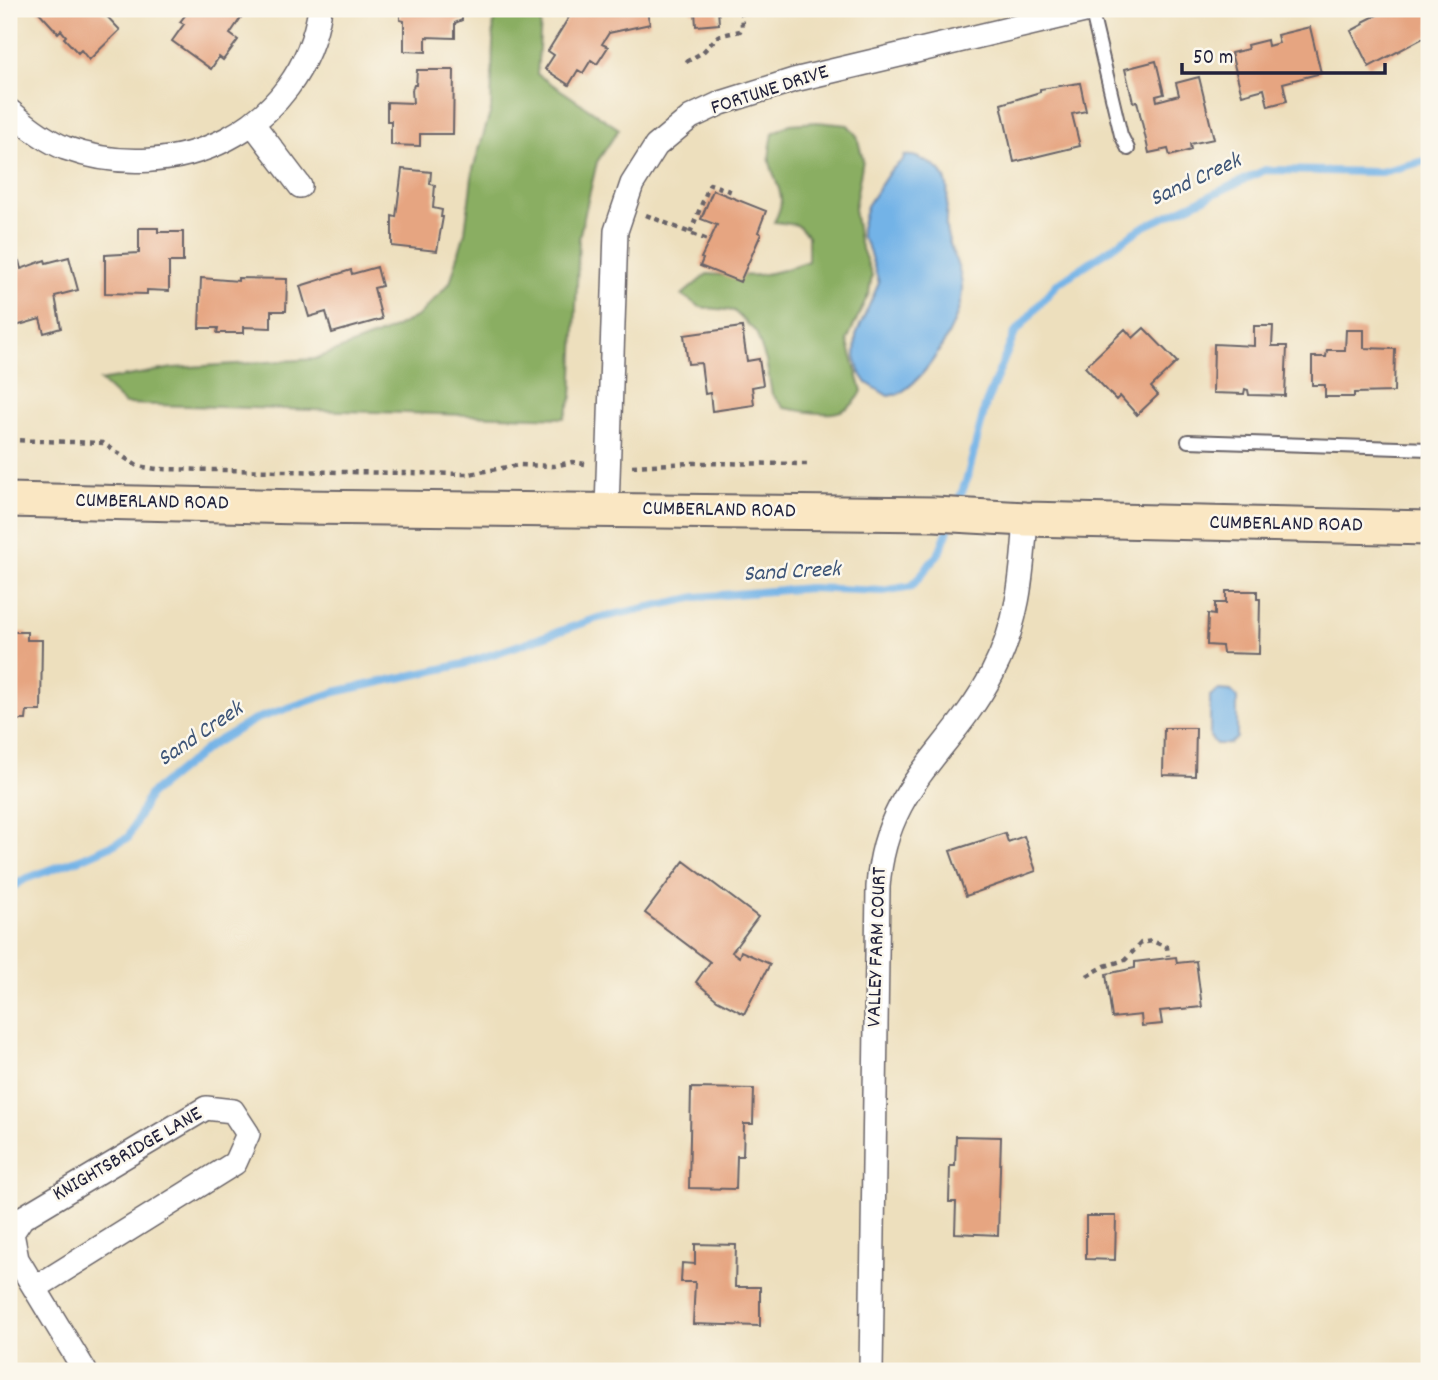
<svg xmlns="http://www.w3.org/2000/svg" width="1438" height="1380" viewBox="0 0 1438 1380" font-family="Dekko,sans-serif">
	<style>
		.forest { fill: #8aae62; stroke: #56684e; stroke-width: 2 }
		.water { fill: #73b3e7; stroke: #4a6a91; stroke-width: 2 }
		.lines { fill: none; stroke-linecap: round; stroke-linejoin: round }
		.stream { stroke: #73b3e7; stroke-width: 8 }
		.building { fill: #e6a581 }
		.service-casing { stroke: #696468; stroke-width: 16 }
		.minor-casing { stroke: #696468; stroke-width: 26 }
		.secondary-casing { stroke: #696468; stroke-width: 37 }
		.path { stroke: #696468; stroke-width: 4.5; stroke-dasharray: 5 5; stroke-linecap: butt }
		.service { stroke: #fff; stroke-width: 12 }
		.minor { stroke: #fff; stroke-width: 23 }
		.secondary { stroke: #fae7c3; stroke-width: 33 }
		.labels { text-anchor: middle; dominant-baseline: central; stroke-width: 5; stroke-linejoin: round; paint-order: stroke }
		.street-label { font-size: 21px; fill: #22223b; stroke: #fbf7ec }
		.water-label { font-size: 23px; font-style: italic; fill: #3e5577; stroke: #fbf7ec }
	</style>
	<rect width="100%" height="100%" fill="#fbf7ec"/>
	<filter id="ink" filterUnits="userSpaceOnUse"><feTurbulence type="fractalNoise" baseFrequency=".0143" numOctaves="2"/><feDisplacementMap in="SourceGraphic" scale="14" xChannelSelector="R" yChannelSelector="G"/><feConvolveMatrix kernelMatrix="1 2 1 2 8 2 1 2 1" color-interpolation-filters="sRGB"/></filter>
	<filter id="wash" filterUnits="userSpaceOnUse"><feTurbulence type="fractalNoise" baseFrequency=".00686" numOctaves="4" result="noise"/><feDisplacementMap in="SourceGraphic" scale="28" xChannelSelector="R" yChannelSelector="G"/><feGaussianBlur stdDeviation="1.57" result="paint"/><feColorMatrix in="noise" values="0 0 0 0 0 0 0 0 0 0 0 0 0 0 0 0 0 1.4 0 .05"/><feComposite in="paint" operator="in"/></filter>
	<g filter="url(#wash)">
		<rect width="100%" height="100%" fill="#eddfbd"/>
		<path class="forest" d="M494 9H542L537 74 619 129 597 162 579 238 572 398 564 418 125 404 100 381 173 368 315 359 388 331 418 316 450 283 465 232 473 169 491 110Z
			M817 122 848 125 857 136 863 160 854 209 859 241 872 275 869 293 847 340 862 391C846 424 813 412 784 408L772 394 766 361 756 332 734 311 700 307 682 295 707 274C749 277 768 278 808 261V236L797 225 774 222C789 195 776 188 770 162 768 153 772 142 773 133L790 124Z"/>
		<path class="water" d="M904 156C914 155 920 158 929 163 958 177 944 204 946 229 949 249 961 266 962 286 963 319 930 373 903 391 899 394 893 395 888 396L867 383 859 371 855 357 856 335 879 283 868 247 861 236V228L867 206 890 171 903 160Z
			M1218 690 1231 691 1237 698V738L1229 744H1216L1210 737V696Z"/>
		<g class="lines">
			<path class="stream" d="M956 507 967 479 986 403 1015 333 1057 284 1143 227 1265 170 1381 172 1429 160
				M9 889 25 879 85 857 128 838 149 795 211 745 256 719 335 692 464 664 598 618 697 597 810 588 883 591 912 586 939 553 951 522"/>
		</g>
		<g id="blocks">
			<path class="building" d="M38 9H100L120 30 89 60 81 50 78 53 64 38 66 36 61 30 58 33 37 10Z
				M190 9H238L244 13 230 34 238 40 223 60 219 57 211 69 172 41 184 24 180 22Z
				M400 9H459L462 13V20L455 23V38L426 37V52L404 51V21L400 20Z
				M574 9H646L650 24 609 33 602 44 608 47 597 64 591 60 583 73 578 70 569 85 545 69 554 55 548 51Z
				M691 9H718L719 24 696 26 695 11 691 12Z
				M1389 9H1429V35L1369 67 1351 31 1364 24 1363 22Z
				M1310 27 1321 73 1283 83 1287 101 1268 106 1264 89 1242 95 1231 53 1248 49 1247 45 1267 40 1268 46 1279 43 1277 35Z
				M1156 61 1164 94 1156 96 1157 101 1179 95 1176 83 1199 77 1214 139 1190 144 1191 150 1170 156 1168 149 1149 153 1137 101 1133 102 1125 69Z
				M417 70H454L453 134H420V146L391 145V121H387V102L413 103 412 90 414 85H416Z
				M1080 83 1086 111 1072 114 1080 146 1014 162 1001 104 1040 92V89Z
				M402 169 431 172 430 184 435 185 433 208 442 210 441 217H443L437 251 392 246V216L396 217Z
				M713 190 766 211 758 232 761 234 740 282 700 266 703 259 701 258 717 225 701 219Z
				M139 228H158V232H183V262H169V291L147 290V294L105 293V255L139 253Z
				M69 257 78 290 55 296 61 328 44 333 40 319 9 328V264L19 261 21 269 45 260 46 263Z
				M377 267 382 286 374 288 382 319 332 333 326 312 309 317 300 286 351 270 352 274Z
				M201 278 238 281V278L287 279 286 311H271V328L244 327V333H217L218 328H199Z
				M1425 297H1429V401H1423Z
				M1254 326H1273L1272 346H1287L1285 396 1249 395 1248 390 1245 389 1244 394 1213 393 1214 344 1254 346Z
				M742 327 747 361 759 359 763 385 752 387 754 405 712 411 710 393 705 394 701 363 688 364 684 335Z
				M1144 328 1177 362 1151 387 1158 395 1137 415 1120 396 1116 400 1085 367 1125 329 1133 338Z
				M1346 330H1364V348L1395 349 1394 392 1354 393V397H1325V385H1312V357H1326L1327 350H1345Z
				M1226 591H1257V599H1260L1259 654 1223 653 1222 646 1207 645 1208 614 1215 615V603H1226Z
				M9 632H27V640H42L41 711H27L26 720H9Z
				M1164 728H1196L1195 776 1163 775Z
				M1005 833 1008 842 1024 836 1036 871 966 896 950 851Z
				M684 861 758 917 732 952 739 957 741 951 770 964 744 1014 717 1000 696 982 710 962 645 913Z
				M1176 957 1177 963 1196 961 1202 1007 1160 1011 1162 1024 1142 1026 1141 1015 1112 1018 1106 974 1135 968V962Z
				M691 1088 754 1089 753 1124H744L743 1156H737L736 1189 689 1188Z
				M956 1136 1001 1137 998 1235 955 1233 956 1202H949L950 1166H955Z
				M1086 1216H1116L1115 1260 1086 1259Z
				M695 1244 736 1245 735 1287H760V1326L693 1324 695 1282H681L682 1263 695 1264Z"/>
		</g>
	</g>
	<g filter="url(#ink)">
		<use href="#blocks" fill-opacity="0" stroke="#696468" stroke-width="2"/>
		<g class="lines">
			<g class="service-casing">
				<path id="service" d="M1091 9 1121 135 1128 149
					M1188 441 1429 449"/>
			</g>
			<g class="minor-casing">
				<path id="minor" d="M11 112C27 126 45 140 65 148 176 188 301 130 320 9
					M253 124 300 186
					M607 509 616 231 632 184 656 146 691 117 721 103 794 80 1093 9
					M35 1288 235 1163 248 1134 233 1111 206 1108 22 1218 12 1233 17 1259 85 1371
					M871 1371 878 887C885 785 950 754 992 674 1019 623 1022 575 1026 519"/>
			</g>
			<g class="secondary-casing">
				<path id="secondary" d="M9 500 301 507 935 514 1026 519 1429 528"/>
			</g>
			<path class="path" d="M686 62 703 52 718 36 740 31 742 26 741 9
				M646 215 710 241
				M690 233 710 184 735 193
				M9 440 103 443 137 466 157 469 469 474 519 465 554 466 572 462 585 464
				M632 466 693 463 810 464
				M1087 976 1105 966 1125 960 1141 943 1152 941 1167 947 1168 956"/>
			<use href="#service" class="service"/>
			<use href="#minor" class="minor"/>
			<use href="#secondary" class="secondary"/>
		</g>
	</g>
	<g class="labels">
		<g class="street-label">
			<text transform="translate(770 91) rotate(-18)">FORTUNE DRIVE</text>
			<text transform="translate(152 503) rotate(1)">CUMBERLAND ROAD</text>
			<text transform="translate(719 511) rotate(1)">CUMBERLAND ROAD</text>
			<text transform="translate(1286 525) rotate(1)">CUMBERLAND ROAD</text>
			<text transform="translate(878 947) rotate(-88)">VALLEY FARM COURT</text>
			<text transform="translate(128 1155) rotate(-30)">KNIGHTSBRIDGE LANE</text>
		</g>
		<g class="water-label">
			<text transform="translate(1196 181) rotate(-25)">Sand Creek</text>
			<text transform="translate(792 573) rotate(-3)">Sand Creek</text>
			<text transform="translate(201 735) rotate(-34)">Sand Creek</text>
		</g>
	</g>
	<rect width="1438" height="1380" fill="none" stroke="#fbf7ec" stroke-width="35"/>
	<path d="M1182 63v10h203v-10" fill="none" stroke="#22223b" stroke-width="3.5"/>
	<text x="1193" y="63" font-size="21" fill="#22223b" stroke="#fbf7ec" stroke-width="5" paint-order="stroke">50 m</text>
</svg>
